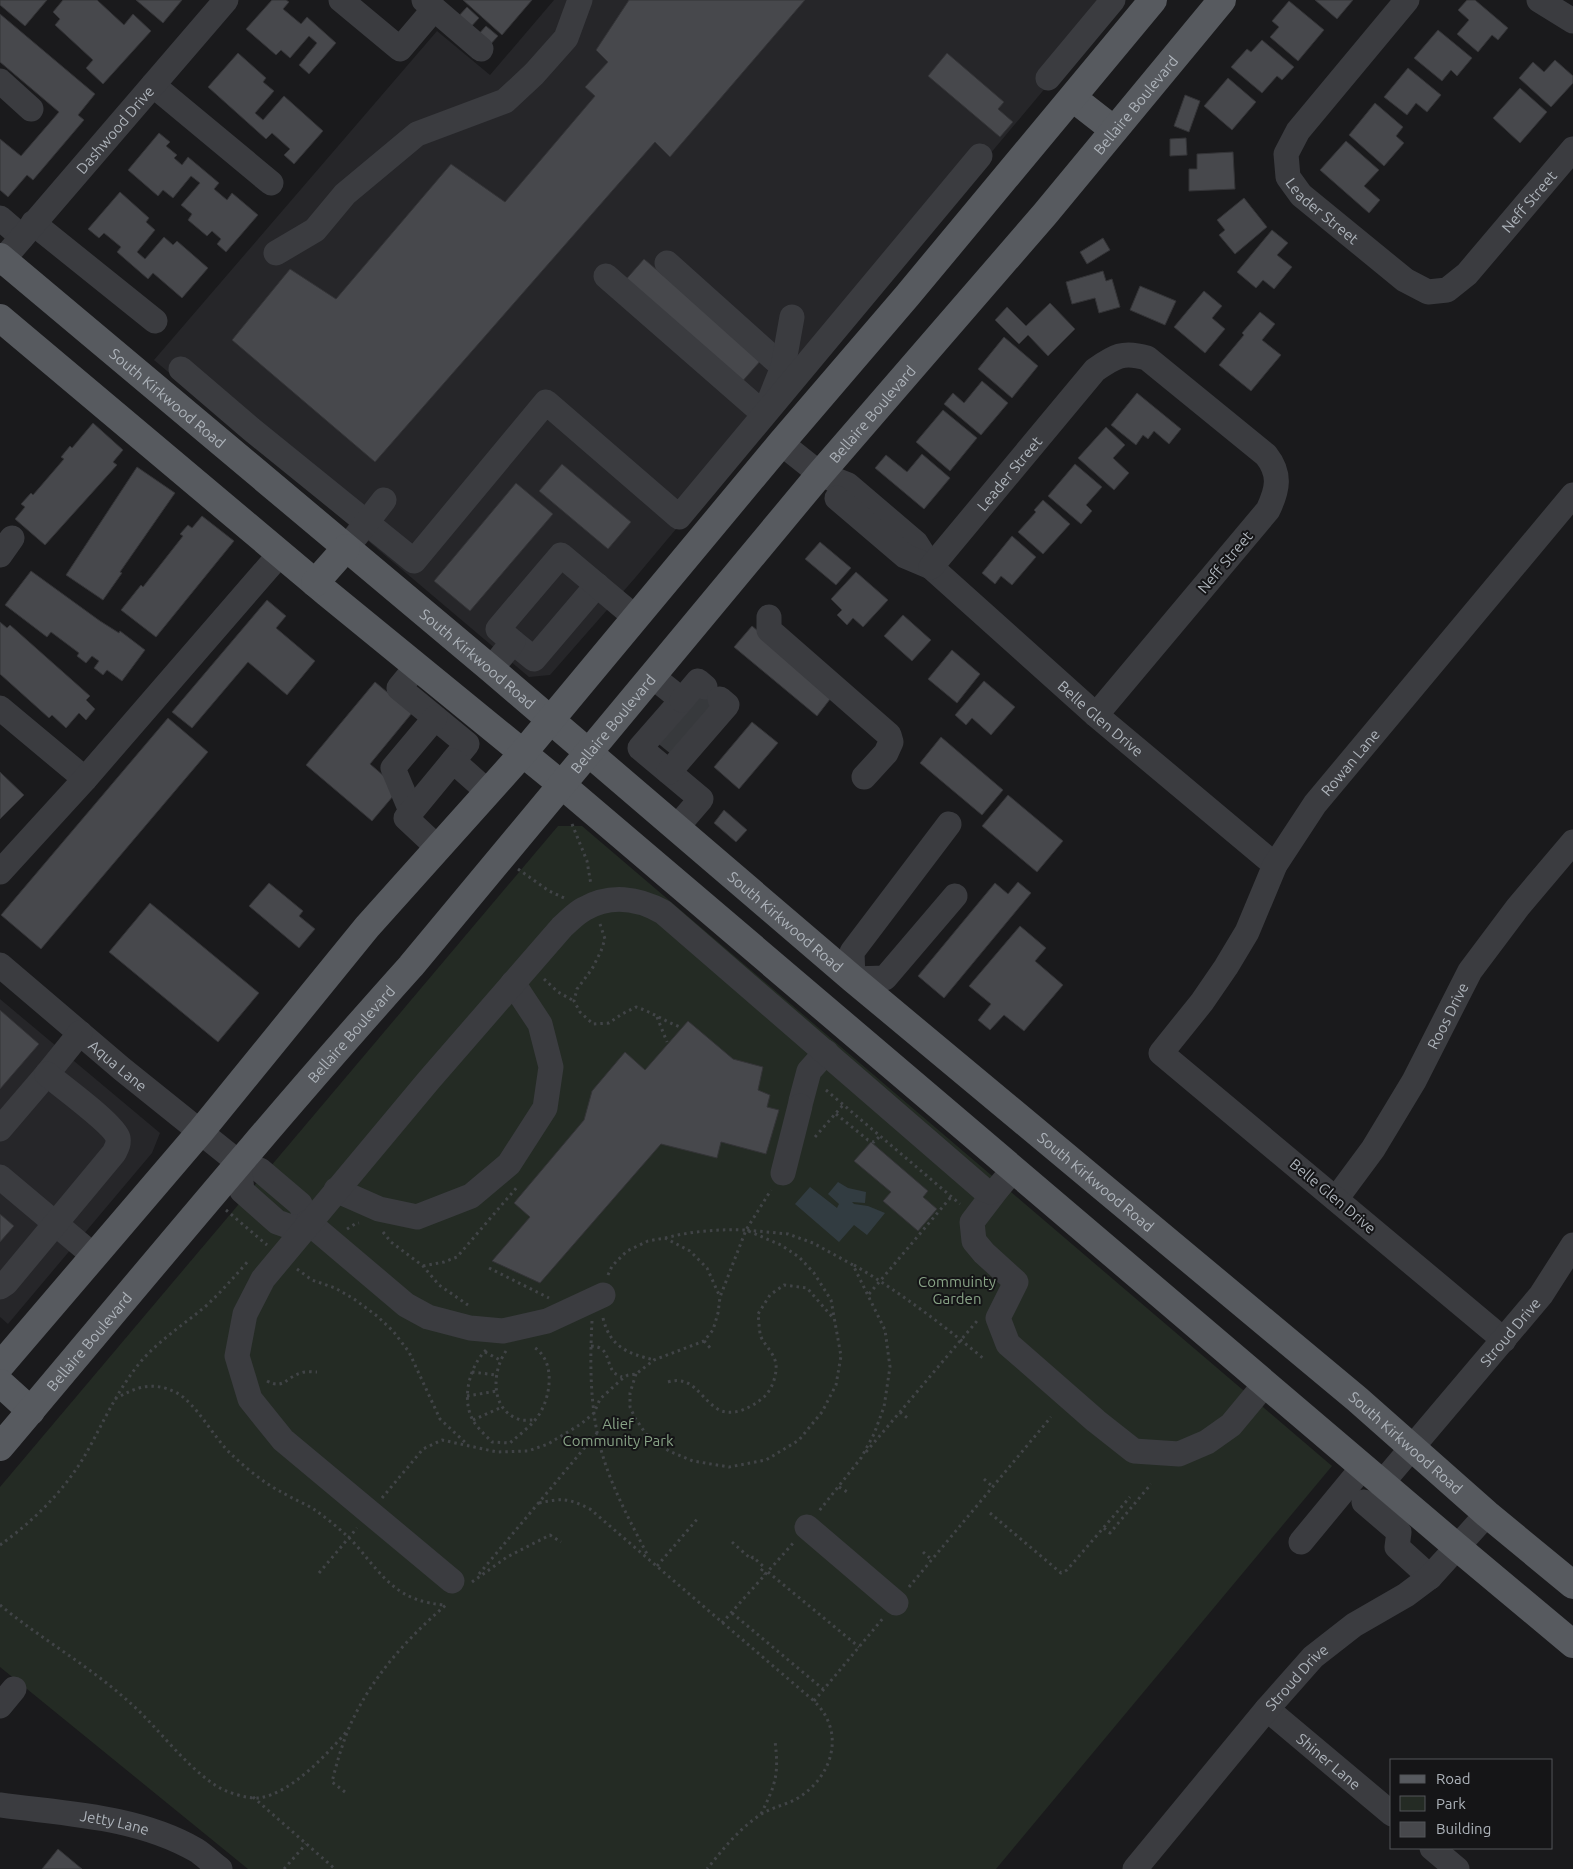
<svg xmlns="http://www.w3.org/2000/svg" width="1573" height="1869" viewBox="0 0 1573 1869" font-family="Ubuntu,sans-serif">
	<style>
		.built { fill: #262629 }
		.green { fill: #242b24 }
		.water { fill: #323c41 }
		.building { fill: #47484c; stroke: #343437 }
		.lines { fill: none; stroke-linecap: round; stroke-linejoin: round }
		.minor-tunnel { stroke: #37393c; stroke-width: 25; stroke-dasharray: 25 12; stroke-linecap: butt }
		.path { stroke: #414447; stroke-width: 3; stroke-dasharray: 2.5 4; stroke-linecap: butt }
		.minor { stroke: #3b3c40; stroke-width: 25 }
		.major { stroke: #575a5f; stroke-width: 28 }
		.labels { text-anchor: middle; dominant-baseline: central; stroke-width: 4; stroke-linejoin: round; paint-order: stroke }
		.street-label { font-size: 15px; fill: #adb3ba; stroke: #151517 }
		.park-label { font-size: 15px; fill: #88a386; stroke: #151517 }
	</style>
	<rect width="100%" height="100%" fill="#1a1a1c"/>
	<path class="built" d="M554 0H1119L635 578 550 675 529 677 154 360 437 31 490 75Z
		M0 999 160 1133 152 1153 8 1324 0 1317Z"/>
	<path class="green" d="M558 826H582L1332 1466 996 1869H248L0 1667V1487Z"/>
	<path class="water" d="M838 1182 848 1188 866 1192 865 1203 852 1202 854 1204 868 1206 885 1213 867 1235 854 1225 839 1242 795 1204 810 1187 837 1208 839 1204 828 1194Z"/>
	<path class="building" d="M0 0H47L25 26 0 5Z
		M63 0H97L124 25 133 14 151 31 103 84 86 68 93 60 55 25 60 19 53 12Z
		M136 0H182L163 23Z
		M272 0H286L289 2 283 9 301 24 307 17 336 43 309 74 299 65 317 43 309 36 290 58 281 50 276 55 246 29Z
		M463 0H532L502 35Z
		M629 0H805L670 157 655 142 375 462 232 340 290 269 336 299 451 164 505 202 595 96 585 87 608 62 596 50Z
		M1315 0H1353L1337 19Z
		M1467 0H1475L1508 28 1498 40 1492 35 1478 52 1457 34 1469 20 1458 10Z
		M1289 1 1324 30 1298 61 1270 37 1279 27 1272 21Z
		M467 7 479 18 468 30 456 19Z
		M0 14 95 94 78 115 84 120 33 180 27 175 8 197 0 190V139L21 156 59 112 0 62Z
		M486 26 498 36 488 47 476 37Z
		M1438 30 1472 58 1457 76 1451 70 1442 81 1414 58Z
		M1262 40 1294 67 1282 80 1277 76 1262 93 1231 67 1247 49 1251 52Z
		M238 53 266 78 263 82 274 91 255 113 263 120 284 96 323 131 294 164 284 155 290 149 272 133 266 139 208 87Z
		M947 53 1004 102 998 109 1013 122 1000 137 928 76Z
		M1555 60 1573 76V83L1551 107 1519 78 1533 62 1544 72Z
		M1408 68 1441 95 1427 112 1416 103 1407 115 1384 97Z
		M1228 78 1256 102 1232 130 1204 106Z
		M1520 88 1547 112 1520 143 1493 118Z
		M1185 95 1200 101 1189 132 1174 126Z
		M1375 103 1403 127 1396 136 1404 143 1384 166 1349 135Z
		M159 133 170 142 166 146 177 155 174 158 182 165 188 157 219 183 214 189 227 200 232 193 258 215 226 252 217 244 221 239 212 231 207 236 188 220 192 214 181 205 200 183 191 176 173 198 163 190 158 196 128 170Z
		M1186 138 1187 155 1170 156V139Z
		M1346 141 1379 170 1364 186 1380 200 1369 213 1320 170Z
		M1233 152 1235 189 1189 191V169H1197V154Z
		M120 192 149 218 146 222 155 230 137 252 145 259 164 237 173 245 177 241 208 268 182 298 153 273 148 279 117 252 121 247 104 233 99 238 88 229Z
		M1244 198 1267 227 1235 254 1219 235 1225 230 1217 220Z
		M1272 230 1288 243 1277 255 1292 267 1274 289 1263 280 1256 288 1237 272Z
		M1103 238 1110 250 1087 264 1080 252Z
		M644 259 762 359 740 384 622 284Z
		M1103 271 1106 281 1112 279 1120 307 1099 313 1095 298 1072 304 1066 282Z
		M1140 286 1176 301 1165 325 1130 310Z
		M1204 291 1222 306 1212 318 1225 329 1205 353 1174 327Z
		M1050 303 1075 329 1048 356 1028 335 1019 344 995 320 1007 307 1026 326Z
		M1260 312 1275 324 1262 340 1281 355 1251 391 1219 365 1244 335 1242 333Z
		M1004 337 1038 366 1012 398 978 369Z
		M982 381 1008 403 981 435 944 404 953 393 964 403Z
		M1137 393 1181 429 1169 444 1154 431 1148 439 1143 435 1136 445 1111 425Z
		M943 410 977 438 950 471 916 442Z
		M93 423 123 450 113 462 117 465 45 545 15 519 25 507 21 504 31 493 33 495 64 459 61 457 70 446 72 448Z
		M1106 427 1125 445 1113 458 1129 473 1114 490 1078 458Z
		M922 454 950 478 924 509 875 468 886 455 907 472Z
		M562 464 631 522 608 549 539 491Z
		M1075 464 1102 487 1086 505 1092 511 1081 524 1048 496Z
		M137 467 175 493 120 572 122 573 103 600 66 575Z
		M516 483 553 514 470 611 434 581Z
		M1043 500 1070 524 1043 554 1018 532 1036 512 1034 510Z
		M202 516 234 541 156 637 121 610 141 585 143 587 183 536 180 534 188 525 192 528Z
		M1012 536 1036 557 1012 585 1001 576 995 584 982 573Z
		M820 542 851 568 836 585 805 559Z
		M31 571 100 621 119 633 120 631 145 650 122 681 107 670 103 675 94 668 99 661 92 656 86 663 77 656 79 653 51 632 47 637 5 605Z
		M856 572 888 600 863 627 853 618 847 625 837 615 842 610 831 599Z
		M267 600 286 616 276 628 315 661 287 695 248 662 192 728 172 712Z
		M903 615 931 640 912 661 884 636Z
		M0 622 7 628 10 625 90 696 86 700 95 709 86 720 79 713 66 728 52 715 49 718 0 674Z
		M752 626 834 694 817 716 734 647Z
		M952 650 980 674 957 703 928 679Z
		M984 681 1015 707 991 735 972 718 966 725 955 715Z
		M375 682 412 713 370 764 399 789 372 821 306 765Z
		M168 718 208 752 41 949 1 915Z
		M752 722 778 743 739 789 714 767Z
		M941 737 1003 790 982 815 920 763Z
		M0 772 24 795 0 819Z
		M1008 795 1063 841 1037 872 982 826Z
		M724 810 747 830 736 842 714 823Z
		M1018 882 1031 893 944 998 918 976 995 883 1008 894Z
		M269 883 303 911 299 916 315 929 299 948 249 906Z
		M150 903 259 993 218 1042 109 952Z
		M1020 926 1046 948 1035 961 1063 985 1024 1031 1004 1015 990 1030 978 1020 991 1004 969 986Z
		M0 1010 39 1044 0 1089Z
		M688 1021 733 1059 763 1067 758 1090 770 1095 767 1107 779 1110 766 1154 721 1142 717 1158 661 1144 540 1283 492 1261 530 1217 514 1203 584 1120 592 1091 625 1052 645 1070Z
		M871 1142 928 1191 923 1197 937 1209 918 1231 883 1201 891 1192 854 1161Z
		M0 1214 14 1226 0 1242Z
		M58 1849 82 1869H42Z"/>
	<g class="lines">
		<path class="minor-tunnel" d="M694 699 710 711
			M681 715 696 728
			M665 733 681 746"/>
		<path class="path" d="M572 824 587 861 591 885
			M518 869 549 891 564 898
			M600 924 605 939 601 951 592 969 577 989 574 1001 580 1012 593 1024 609 1023 622 1014 636 1007C652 1012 664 1021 680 1027
			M544 979 558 992 574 1001
			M657 1017 667 1042
			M826 1090 960 1204
			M836 1114 868 1140 874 1142 880 1136
			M815 1137 843 1105
			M226 1210 267 1245
			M347 1229 355 1224 359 1223
			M383 1232 391 1242 423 1266 439 1285 468 1305
			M665 1238C692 1231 719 1229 746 1230
			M854 1265C901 1293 942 1324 984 1359
			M423 1266 444 1262 457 1257 518 1186
			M489 1268 549 1298
			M297 1269 312 1280 335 1288 354 1299 377 1316 393 1331 409 1352 440 1419 468 1445
			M608 1275 612 1266 627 1251 648 1241 665 1238 690 1251 707 1268 720 1297
			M869 1294 951 1197
			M603 1318C610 1347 627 1353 654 1360
			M592 1321C590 1358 590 1396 597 1432 605 1476 628 1517 648 1556
			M704 1341 712 1350
			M591 1346C610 1347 605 1360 614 1373L622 1377
			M486 1350C468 1368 460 1404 476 1425 481 1431 487 1437 492 1442L510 1443C520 1434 533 1425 540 1413 552 1393 555 1358 532 1346
			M506 1351C492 1371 490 1409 518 1419 522 1421 528 1420 533 1420
			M485 1352 500 1360
			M472 1372 496 1375
			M636 1374 630 1393V1407L635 1418 646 1434 669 1451 693 1461 729 1467 766 1460 799 1440 822 1412 836 1385 841 1356 831 1300 814 1273 799 1257 781 1245 746 1230 788 1234 813 1243 853 1265 885 1330 890 1367 884 1407 874 1434 861 1458 819 1511
			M267 1381C284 1390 286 1377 301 1373 305 1371 312 1372 317 1372
			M668 1382C692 1375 699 1396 716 1408 731 1419 753 1407 765 1396 772 1389 777 1375 776 1364 774 1353 766 1347 761 1337 759 1331 759 1321 758 1314L770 1295 784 1285 807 1288 834 1319
			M467 1396 497 1391
			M115 1399C136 1387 152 1381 175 1392 196 1402 213 1437 231 1454 247 1469 265 1484 285 1494 295 1500 306 1504 315 1510 329 1520 344 1532 356 1545 384 1578 398 1602 446 1605
			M900 1412 910 1420
			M473 1420 502 1407
			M866 1452 977 1321
			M984 1479 993 1487
			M839 1487 849 1493
			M382 1498 423 1449 442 1440 497 1452 528 1451 548 1444 581 1424 594 1413 600 1399 623 1378 628 1375 636 1374 654 1360 704 1341 713 1330 718 1313 720 1297 746 1230 771 1190
			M539 1503C562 1498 568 1498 590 1509L814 1701C846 1732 833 1776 798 1798 786 1805 772 1807 760 1815 739 1829 723 1849 707 1869
			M990 1513 1061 1573 1067 1570 1130 1497
			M1104 1528 1110 1533 1151 1484
			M732 1542 751 1559 753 1557 764 1567 761 1571 765 1574
			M0 1545C35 1520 67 1488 88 1450 105 1419 119 1387 143 1359 162 1338 186 1323 207 1305 222 1291 235 1276 249 1260
			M923 1552 932 1560
			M657 1566 699 1517
			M768 1572 859 1647
			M319 1573 357 1528
			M479 1574 597 1433
			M472 1582 507 1557 550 1535 561 1542
			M909 1587 1051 1417
			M0 1605C41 1639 88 1665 128 1701 158 1727 182 1763 215 1785 225 1792 247 1799 259 1798 292 1793 327 1754 348 1730
			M732 1613 823 1689
			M722 1623 795 1541
			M814 1701 884 1617
			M345 1792 332 1782C338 1758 345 1734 356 1713 378 1670 411 1635 447 1604
			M253 1797 335 1869
			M761 1814C776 1784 779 1774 775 1741
			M284 1869 306 1844"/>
		<g class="minor">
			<path d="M341 0 400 49 434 9"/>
			<path d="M424 0 481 49"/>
			<path id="s1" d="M1407 0 1298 131 1286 154 1288 177 1301 195 1405 280 1428 292 1447 290 1467 274 1573 149"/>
			<path d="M1539 0 1573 21"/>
			<path d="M1048 78 1113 0"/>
			<path d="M0 81 31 109"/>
			<path d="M153 85 271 183"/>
			<path d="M0 218 22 237"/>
			<path d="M33 223 155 321"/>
			<path d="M276 253 315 230 345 194 417 134 505 101 534 74 566 38 580 0"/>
			<path id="s2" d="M0 263 226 0"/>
			<path d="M667 263 783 367"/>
			<path d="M606 276 764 414 783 367 792 317"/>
			<path d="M181 369 251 429 414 561 546 402 679 517 980 156"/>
			<path id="s3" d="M781 443 820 474 848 485 916 543 931 567 1096 715 1275 865"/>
			<path d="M837 498 905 556 931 567"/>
			<path d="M356 536 384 500"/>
			<path d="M0 555 12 538"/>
			<path id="s4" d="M931 567 1095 370C1115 356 1123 351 1147 358L1266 455C1281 474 1278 489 1268 510L1096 715"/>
			<path d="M769 617V630L889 735 891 742 886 753 864 777"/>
			<path d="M513 642 534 659 597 585"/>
			<path d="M417 666 399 688 467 744 453 761"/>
			<path d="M491 669 513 642 498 629 561 555 636 618"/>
			<path d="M652 676 682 700 640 748 701 799 676 828"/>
			<path d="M682 700 698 681 705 687"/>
			<path d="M0 708 85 779"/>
			<path d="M669 772 727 705 720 699"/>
			<path d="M411 811 393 768 435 718"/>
			<path d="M949 824 852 952 853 979 885 978 955 896"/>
			<path d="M438 848 406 818 453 761 488 792"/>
			<path d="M0 872 85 779 280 554"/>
			<path id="s5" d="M0 965 122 1069 239 1163 260 1170 300 1204 304 1212V1228"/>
			<path d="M801 1101 809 1071 826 1052"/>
			<path d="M0 1129 47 1074 80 1033"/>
			<path d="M239 1163 242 1191 277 1222 291 1227 304 1228"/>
			<path d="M783 1173 800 1106"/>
			<path d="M0 1177 94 1256"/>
			<path d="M998 1188 972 1222 974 1241 984 1253 1016 1282 998 1318 1008 1344 1096 1421 1134 1451 1179 1454 1207 1442 1231 1425 1265 1384"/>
			<path d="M336 1190 379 1209 417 1217 471 1196 509 1164 545 1108 551 1067 540 1024 513 983"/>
			<path id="s6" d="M1336 1199 1373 1149 1414 1081 1470 971 1518 907 1573 842"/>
			<path d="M308 1222 406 1305 428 1317 470 1328 503 1331 547 1321 603 1295"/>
			<path d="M0 1287 6 1283 114 1153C117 1147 119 1144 118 1138 114 1124 61 1086 47 1074"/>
			<path id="s7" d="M1504 1340 1161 1053 1202 1002 1226 967 1247 932 1275 865 1315 804 1573 495"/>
			<path id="s8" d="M1382 1483 1541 1295 1573 1245"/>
			<path d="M1364 1502 1399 1532 1397 1547 1430 1577"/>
			<path d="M807 1527 896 1603"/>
			<path d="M1301 1542 1363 1467"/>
			<path d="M452 1581 283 1440 250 1399 237 1356 245 1314 263 1279 429 1080 562 927C569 921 576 913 584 909 610 894 638 898 663 912L983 1189 991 1192 998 1188 1014 1169"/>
			<path d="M0 1706 14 1689"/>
			<path id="s9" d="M1267 1709 1392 1814"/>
			<path id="s10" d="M0 1805C66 1814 137 1816 196 1850 204 1855 212 1863 220 1869"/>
			<path d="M1432 1848 1457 1869"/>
			<path id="s11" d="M1135 1869 1267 1709 1313 1657 1354 1625 1406 1595 1430 1577 1487 1514"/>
		</g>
		<g class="major">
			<path d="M1073 98 1114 130"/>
			<path id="s12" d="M0 257 491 669 853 979 1357 1399 1487 1514 1573 1585"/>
			<path d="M0 318 327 593 562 785 1457 1547 1573 1644"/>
			<path d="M315 583 346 548"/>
			<path d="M0 1366 201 1131 367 927 523 753 781 443 907 296 1153 0"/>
			<path d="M0 1383 31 1411"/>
			<path id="s13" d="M0 1447C136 1286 270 1123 411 966L820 474 1045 214 1222 0"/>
		</g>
	</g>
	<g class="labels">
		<g class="street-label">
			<text stroke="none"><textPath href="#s13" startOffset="1758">Bellaire Boulevard</textPath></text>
			<text stroke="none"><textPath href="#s2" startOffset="176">Dashwood Drive</textPath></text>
			<text stroke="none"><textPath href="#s1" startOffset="542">Neff Street</textPath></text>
			<text stroke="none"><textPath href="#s1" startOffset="268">Leader Street</textPath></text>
			<text stroke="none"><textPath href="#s12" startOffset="219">South Kirkwood Road</textPath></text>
			<text stroke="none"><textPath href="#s13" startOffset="1352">Bellaire Boulevard</textPath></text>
			<text stroke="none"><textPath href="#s4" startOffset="122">Leader Street</textPath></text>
			<text transform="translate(1225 562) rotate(-50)">Neff Street</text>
			<text stroke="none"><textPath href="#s12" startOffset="624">South Kirkwood Road</textPath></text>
			<text stroke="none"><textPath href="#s3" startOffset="425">Belle Glen Drive</textPath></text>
			<text stroke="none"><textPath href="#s13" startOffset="948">Bellaire Boulevard</textPath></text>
			<text stroke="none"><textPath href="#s7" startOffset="796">Rowan Lane</textPath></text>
			<text stroke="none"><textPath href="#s12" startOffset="1029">South Kirkwood Road</textPath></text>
			<text stroke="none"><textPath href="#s6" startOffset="215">Roos Drive</textPath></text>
			<text stroke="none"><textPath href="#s13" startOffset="542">Bellaire Boulevard</textPath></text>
			<text stroke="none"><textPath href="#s5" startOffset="155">Aqua Lane</textPath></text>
			<text stroke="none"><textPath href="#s12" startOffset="1434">South Kirkwood Road</textPath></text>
			<text transform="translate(1333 1196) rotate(40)">Belle Glen Drive</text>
			<text stroke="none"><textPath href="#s8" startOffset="198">Stroud Drive</textPath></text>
			<text stroke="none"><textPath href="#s13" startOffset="138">Bellaire Boulevard</textPath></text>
			<text stroke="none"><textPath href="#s12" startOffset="1839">South Kirkwood Road</textPath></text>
			<text stroke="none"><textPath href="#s11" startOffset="251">Stroud Drive</textPath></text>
			<text stroke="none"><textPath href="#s9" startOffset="81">Shiner Lane</textPath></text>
			<text stroke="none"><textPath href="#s10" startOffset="116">Jetty Lane</textPath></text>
		</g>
		<g class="park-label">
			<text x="957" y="1281">Commuinty<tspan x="957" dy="17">Garden</tspan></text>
			<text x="618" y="1423">Alief<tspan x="618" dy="17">Community Park</tspan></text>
		</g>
	</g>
	<rect x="1390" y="1759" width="162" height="90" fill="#151517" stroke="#525458"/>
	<rect x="1400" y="1775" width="25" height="8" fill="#575a5f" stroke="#525458"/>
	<text x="1436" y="1784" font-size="15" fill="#adb3ba">Road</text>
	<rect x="1400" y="1796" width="25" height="15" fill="#242b24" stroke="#525458"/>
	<text x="1436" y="1809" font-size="15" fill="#adb3ba">Park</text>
	<rect x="1400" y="1822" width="25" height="15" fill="#47484c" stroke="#525458"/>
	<text x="1436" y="1834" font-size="15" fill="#adb3ba">Building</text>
</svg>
